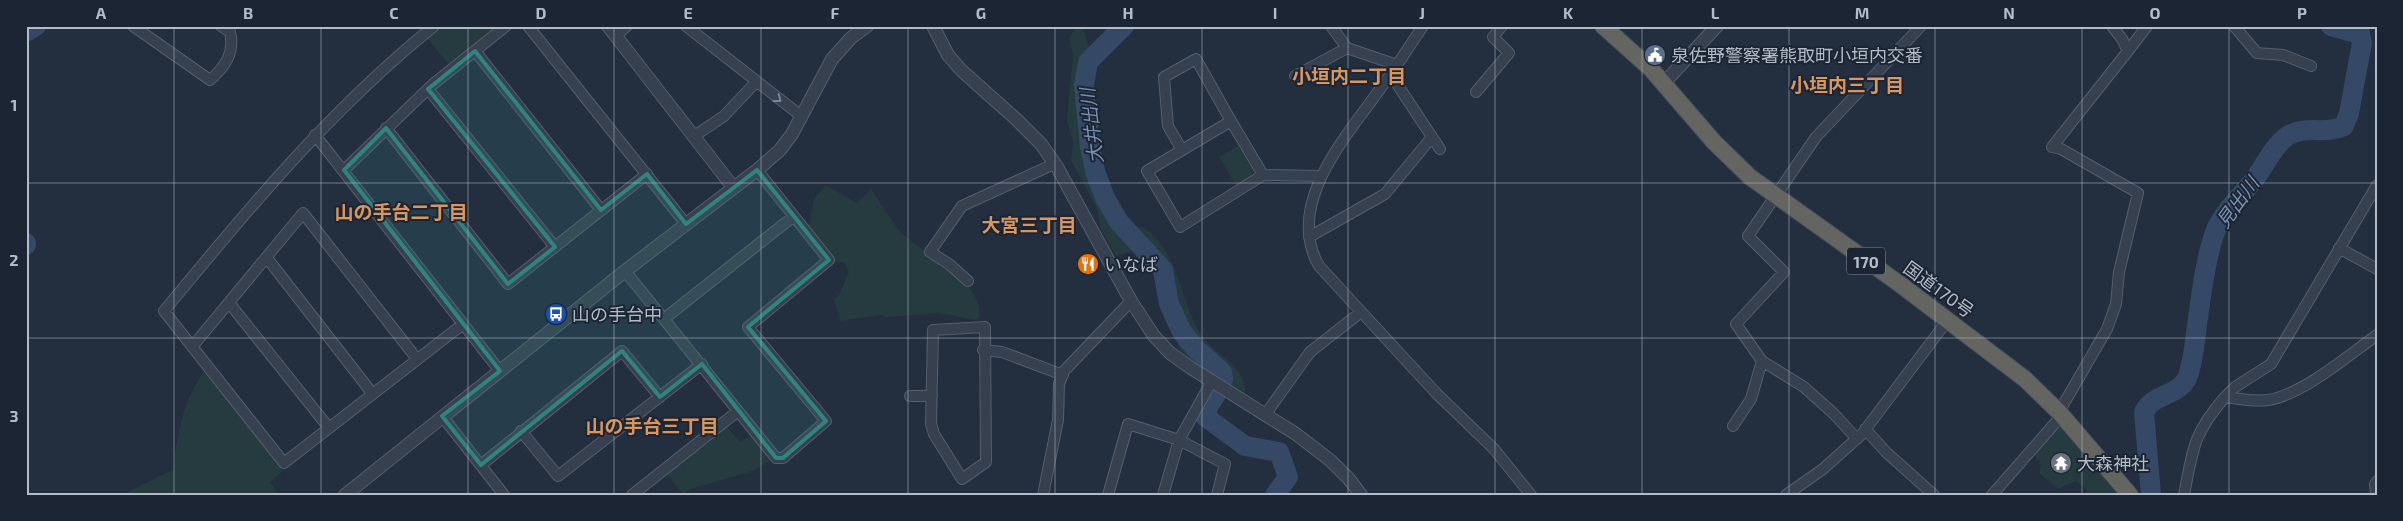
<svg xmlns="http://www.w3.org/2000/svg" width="2403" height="521" viewBox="0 0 2403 521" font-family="'Exo 2','Noto Sans JP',sans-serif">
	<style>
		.green { fill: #253b3f }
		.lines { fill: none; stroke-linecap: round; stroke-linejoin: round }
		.river { stroke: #354966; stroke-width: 20 }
		.minor-casing { stroke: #555e6c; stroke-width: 12 }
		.tertiary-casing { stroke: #555e6c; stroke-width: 14 }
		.trunk-casing { stroke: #424b59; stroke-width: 18 }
		.minor { stroke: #37404e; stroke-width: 10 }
		.tertiary { stroke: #37404e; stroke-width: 12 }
		.trunk { stroke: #646460; stroke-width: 16 }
		.oneway { stroke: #7b8492 }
		.marked { fill: #308480; fill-opacity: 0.2; stroke: #308480; stroke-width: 4; stroke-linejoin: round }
		.grid { fill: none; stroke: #b3bbc9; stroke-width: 1; stroke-opacity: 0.55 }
		.labels { text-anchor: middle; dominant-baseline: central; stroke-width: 4; stroke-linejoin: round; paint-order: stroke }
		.shield { fill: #1c2533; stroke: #868e9c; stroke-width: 1 }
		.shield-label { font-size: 16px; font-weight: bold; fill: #b3bbc9 }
		.poi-label { font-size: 18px; fill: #b3bbc9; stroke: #1c2533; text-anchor: start }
		.street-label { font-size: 18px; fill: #b3bbc9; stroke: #1c2533 }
		.neighbourhood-label { font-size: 19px; font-weight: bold; fill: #d9965e; stroke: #1c2533 }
		.water-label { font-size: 19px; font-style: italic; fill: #7990b2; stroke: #1c2533 }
		.neatline { fill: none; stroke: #b3bbc9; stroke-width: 2 }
		.grid-label { font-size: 16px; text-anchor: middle; font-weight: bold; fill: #b3bbc9 }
	</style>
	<rect width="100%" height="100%" fill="#232e3e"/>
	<path class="green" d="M434 26H506L452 69 424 34Z
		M1077 26H1080L1085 33 1090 53C1068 95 1093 183 1116 222 1132 226 1142 224 1154 236 1181 263 1181 302 1200 333 1217 359 1244 360 1246 396L1198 368 1178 347V338L1167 319 1157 268 1150 267 1132 251 1116 256 1100 227 1098 211 1071 160 1073 143 1067 120 1073 55 1069 38Z
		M1238 146 1253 171 1250 178 1237 187 1219 157Z
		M826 185 857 203 871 189C880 203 889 217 899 230 920 253 986 282 979 317L976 320 938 313 887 317 880 315 840 321 834 299 839 295 849 272 844 262H835L808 229 814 199Z
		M207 365 284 463 282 472 270 482 279 495H129L128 492 174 469C175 445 180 419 190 396 194 386 202 375 207 365Z
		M723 422 740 442 755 433 776 458 752 471 691 489 683 494 663 470Z
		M2059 427H2063L2117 491V495H2086L2087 490 2076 481 2058 489 2039 473 2041 466 2035 455Z"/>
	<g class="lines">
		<path class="river" d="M1124 26 1088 62 1084 85 1090 147 1095 171 1105 198 1119 222 1163 270 1169 304 1182 332 1197 350 1222 372 1223 379
			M26 32 36 26
			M26 243V245
			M1218 391 1203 415 1245 446 1279 452 1288 477 1275 495
			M2151 495 2144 412C2153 393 2179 396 2187 378 2193 364 2194 348 2196 333 2200 303 2205 260 2215 232 2223 212 2241 196 2254 180 2264 167 2274 144 2289 135 2307 125 2326 135 2344 126L2349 113 2362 43 2360 34 2331 26"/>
		<g class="minor-casing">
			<path id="minor" d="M133 26 210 80C225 67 235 53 230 32L221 26
				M434 26C331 109 248 209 164 311L284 463 463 324
				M528 26 686 224
				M686 26 800 115
				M1331 26 1347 48 1397 65
				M1423 26C1409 47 1395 69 1380 89 1346 137 1284 204 1319 266L1437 394 1494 449 1531 495
				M2234 26 2257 53 2283 55 2311 66
				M615 36 627 26
				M475 51 601 210
				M2128 51 2147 26
				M1391 75 1440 149
				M1295 76 1347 48
				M428 89 555 247
				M1476 92 1509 53 1493 37 1502 26
				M386 128 508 284 647 174
				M315 135 500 371
				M693 137 724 116 756 82
				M2052 147 2061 149 2138 193 2119 272 2116 304 2107 329 2059 412
				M2052 147 2128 51 2122 39 2112 26
				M1182 150 1168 126 1164 77 1196 59 1231 121
				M344 170 432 85 506 26
				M1263 175 1231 121 1147 171 1180 227 1263 175 1322 176
				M1309 237 1385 194 1432 137
				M2339 248 2377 269
				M267 258 372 393
				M625 271 776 458H783L826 421 748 327 829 260 757 170
				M968 281 949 264 930 252 962 206 1054 164
				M230 304 329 428
				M665 318 794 216
				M985 327 986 462 962 479 934 434 931 424 933 330Z
				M192 347 303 213 417 359
				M983 350 1002 352 1063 375
				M910 396H932
				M2225 397 2235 387 2271 364 2377 185
				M1265 415 1310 352 1361 312
				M442 416 504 495
				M1733 426 1751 399 1762 361
				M1865 429 1887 453 1934 495
				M521 431 558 476 702 364
				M1857 439 1834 414 1804 387 1762 361 1736 324 1784 272 1748 236 1816 137 1921 26
				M481 465 622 351 660 397
				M632 495 738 411
				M1043 495 1058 420 1059 384 1064 371 1131 301
				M1108 495 1128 424 1179 440 1212 381
				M1163 495 1179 440 1225 464 1217 495
				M1786 495 1823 469 1862 434 1947 321
				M1992 495 2062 415
				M2184 495C2193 448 2193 434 2225 397 2239 399 2253 402 2268 400 2302 395 2349 355 2377 335
				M2376 495 2375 484 2377 481"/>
		</g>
		<g class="tertiary-casing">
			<path id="tertiary" d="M608 26 733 187
				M933 26 948 55 961 70 1016 119 1041 144 1057 167 1131 301 1154 336 1170 353 1191 368 1296 434 1331 461 1349 479 1361 495
				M1664 83 1717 26
				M345 495 625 271 757 170 780 150 792 134 832 59 851 38 867 26"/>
		</g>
		<g class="trunk-casing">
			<path id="trunk" d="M1603 26 1651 69 1714 142 1750 177 1901 285 2025 379 2059 412 2130 495"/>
		</g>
		<use href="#minor" class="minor"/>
		<use href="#tertiary" class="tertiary"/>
		<use href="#trunk" class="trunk"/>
	</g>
	<defs><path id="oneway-chevron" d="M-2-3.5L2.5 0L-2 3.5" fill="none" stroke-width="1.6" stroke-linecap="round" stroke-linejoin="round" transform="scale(1.25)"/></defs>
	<use class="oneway" href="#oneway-chevron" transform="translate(778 99) rotate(37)"/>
	<path class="marked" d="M475 51 601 210 647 174 686 224 757 170 829 260 748 327 826 421 783 458H776L702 364 660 397 622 351 481 465 442 416 500 371 344 170 386 128 508 284 555 247 428 89Z"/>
	<path class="grid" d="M174 26V495M321 26V495M468 26V495M614 26V495M761 26V495M908 26V495M1055 26V495M1202 26V495M1348 26V495M1495 26V495M1642 26V495M1789 26V495M1935 26V495M2082 26V495M2229 26V495M26 183H2377M26 338H2377"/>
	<defs>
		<g id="civic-disc" transform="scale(1.125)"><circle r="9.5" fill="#5c6f8a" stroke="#1c2533"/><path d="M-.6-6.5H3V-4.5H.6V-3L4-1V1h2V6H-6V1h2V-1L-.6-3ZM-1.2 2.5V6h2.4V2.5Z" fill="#fff"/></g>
		<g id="restaurant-disc" transform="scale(1.125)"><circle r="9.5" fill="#e8710a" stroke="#1c2533"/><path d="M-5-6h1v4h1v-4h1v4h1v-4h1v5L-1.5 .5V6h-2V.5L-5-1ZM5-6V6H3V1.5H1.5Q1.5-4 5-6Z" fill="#fff"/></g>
		<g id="bus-disc" transform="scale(1.125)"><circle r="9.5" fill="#1a4fb4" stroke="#1c2533"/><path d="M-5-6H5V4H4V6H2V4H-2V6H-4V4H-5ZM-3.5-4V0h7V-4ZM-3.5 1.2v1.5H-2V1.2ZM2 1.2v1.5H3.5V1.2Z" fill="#fff"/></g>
		<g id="temple-disc" transform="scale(1.125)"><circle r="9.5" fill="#6b7280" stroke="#1c2533"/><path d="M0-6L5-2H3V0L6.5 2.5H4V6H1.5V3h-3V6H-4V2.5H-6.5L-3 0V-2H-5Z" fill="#fff"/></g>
	</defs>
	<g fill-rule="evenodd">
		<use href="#civic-disc" x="1655" y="55"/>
		<use href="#restaurant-disc" x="1088" y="264"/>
		<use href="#bus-disc" x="556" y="314"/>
		<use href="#temple-disc" x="2061" y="463"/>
	</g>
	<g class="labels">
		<rect class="shield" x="1847" y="247.5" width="38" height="27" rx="4"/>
		<g class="shield-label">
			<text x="1866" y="261">170</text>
		</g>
		<g class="poi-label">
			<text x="1671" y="55">泉佐野警察署熊取町小垣内交番</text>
			<text x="1104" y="264">いなば</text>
			<text x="572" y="314">山の手台中</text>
			<text x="2077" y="463">大森神社</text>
		</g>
		<g class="street-label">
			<text transform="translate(1939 289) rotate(36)">国道170号</text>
		</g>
		<g class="neighbourhood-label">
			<text x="1349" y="75">小垣内二丁目</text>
			<text x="1847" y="84">小垣内三丁目</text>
			<text x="401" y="211">山の手台二丁目</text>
			<text x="1029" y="224">大宮三丁目</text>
			<text x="652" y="425">山の手台三丁目</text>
		</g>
		<g class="water-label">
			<text transform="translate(1091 126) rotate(-97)">大井出川</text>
			<text transform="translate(2237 202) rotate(-54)">見出川</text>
		</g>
	</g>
	<rect width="2403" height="521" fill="none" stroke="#1c2533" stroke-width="55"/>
	<rect x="28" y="28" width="2348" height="466" class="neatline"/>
	<g class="grid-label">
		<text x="101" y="19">A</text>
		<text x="248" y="19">B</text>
		<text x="394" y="19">C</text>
		<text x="541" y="19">D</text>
		<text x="688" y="19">E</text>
		<text x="835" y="19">F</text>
		<text x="981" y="19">G</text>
		<text x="1128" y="19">H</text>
		<text x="1275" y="19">I</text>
		<text x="1422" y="19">J</text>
		<text x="1568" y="19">K</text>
		<text x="1715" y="19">L</text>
		<text x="1862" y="19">M</text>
		<text x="2009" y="19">N</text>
		<text x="2155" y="19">O</text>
		<text x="2302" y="19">P</text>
		<text x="14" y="111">1</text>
		<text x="14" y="266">2</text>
		<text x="14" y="422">3</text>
	</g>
</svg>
